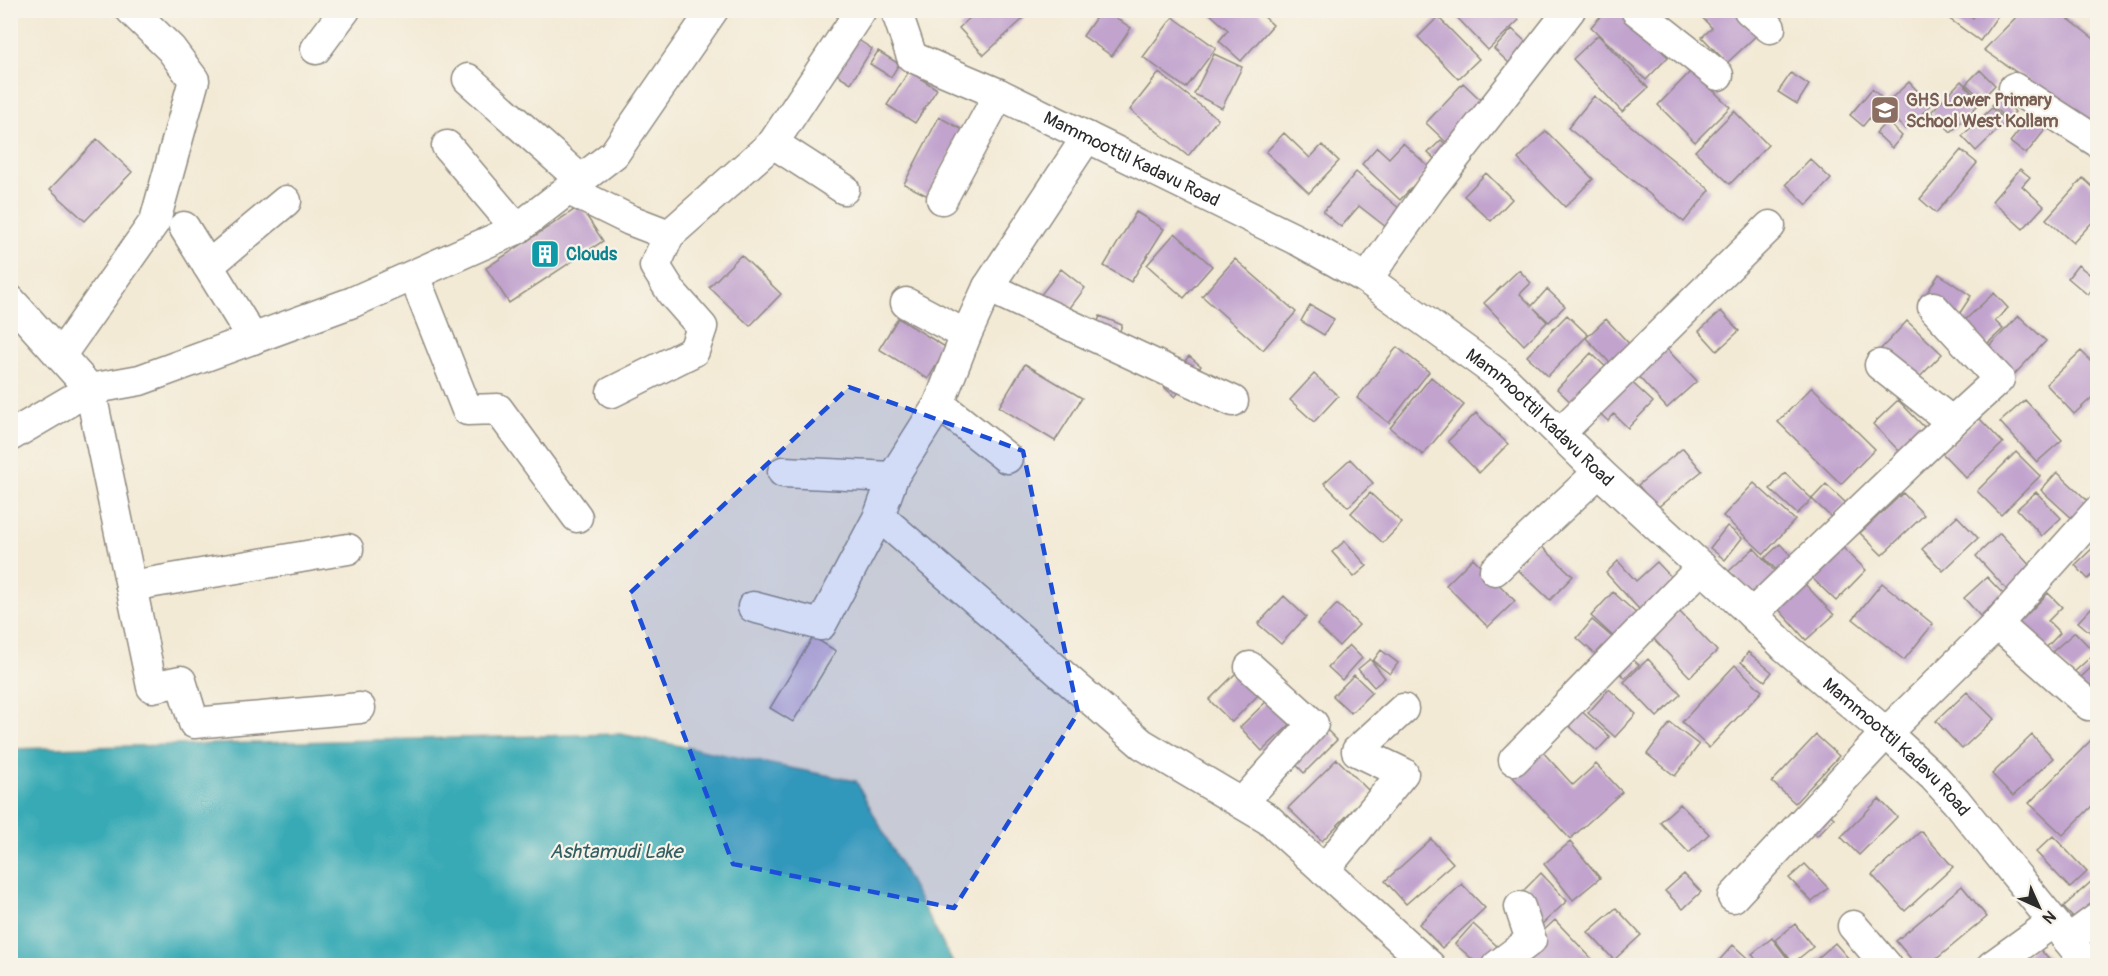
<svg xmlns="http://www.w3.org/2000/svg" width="2108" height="976" viewBox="0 0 2108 976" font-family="Pangolin,sans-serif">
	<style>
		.water { fill: #39aab5; stroke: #326a70; stroke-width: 1.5 }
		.building { fill: #c1a3ce }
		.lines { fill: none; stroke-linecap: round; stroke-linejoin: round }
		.street-casing { stroke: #8f8a80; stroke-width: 33 }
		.street { stroke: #fff; stroke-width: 30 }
		.marked { fill: #1d4ed8; fill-opacity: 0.2; stroke: #1d4ed8; stroke-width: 4.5; stroke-dasharray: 12 8; stroke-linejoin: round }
		.labels { text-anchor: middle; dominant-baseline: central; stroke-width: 4.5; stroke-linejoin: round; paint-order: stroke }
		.education-label { font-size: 18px; font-weight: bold; fill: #785e54; stroke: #f7f3e8; text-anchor: start }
		.street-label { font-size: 18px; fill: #2b2b2b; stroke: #f7f3e8 }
		.culture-label { font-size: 18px; font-weight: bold; fill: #0d838f; stroke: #f7f3e8; text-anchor: start }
		.water-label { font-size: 20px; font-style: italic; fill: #315e62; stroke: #f7f3e8 }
	</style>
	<rect width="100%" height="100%" fill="#f7f3e8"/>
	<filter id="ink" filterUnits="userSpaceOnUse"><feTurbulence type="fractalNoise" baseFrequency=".0167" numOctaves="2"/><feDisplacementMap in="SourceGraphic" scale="12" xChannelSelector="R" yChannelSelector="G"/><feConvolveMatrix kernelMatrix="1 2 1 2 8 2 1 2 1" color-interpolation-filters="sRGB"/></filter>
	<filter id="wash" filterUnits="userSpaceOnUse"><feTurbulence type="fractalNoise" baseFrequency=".008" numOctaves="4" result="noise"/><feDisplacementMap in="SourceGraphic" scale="24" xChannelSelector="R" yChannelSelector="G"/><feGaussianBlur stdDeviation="1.35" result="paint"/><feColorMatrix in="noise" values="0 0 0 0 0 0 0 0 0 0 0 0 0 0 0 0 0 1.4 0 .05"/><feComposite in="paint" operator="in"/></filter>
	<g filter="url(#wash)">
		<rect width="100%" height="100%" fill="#f3ead5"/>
		<path class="water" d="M620 734 856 781 954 965H11V749Z"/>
		<g id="blocks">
			<path class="building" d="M978 10H1017L1024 18 984 55 959 28Z
				M1101 10H1104L1131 28 1112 56 1083 36Z
				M1212 10H1257L1273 25 1241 61 1219 41 1228 30 1209 13Z
				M1450 10H1510L1519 20 1488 50Z
				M1606 10H1619L1668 57 1646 80 1591 27Z
				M1703 10H1736L1758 34 1727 63 1702 37 1712 28 1699 14Z
				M1937 10H1963L1973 18 1978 10H1994L1999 14 1980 41Z
				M2023 10H2057L2098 42V128L1984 50Z
				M1173 17 1216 48 1186 88 1143 57Z
				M1438 17 1479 59 1458 79 1418 37Z
				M1512 29 1528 44 1509 63 1494 49Z
				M1598 35 1648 88 1622 112 1573 59Z
				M857 39 872 49 851 83 835 73Z
				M878 51 899 64 891 77 870 64Z
				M1214 54 1242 67 1222 108 1194 94Z
				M1692 70 1730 107 1695 142 1658 105Z
				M1980 70 1995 85 1982 99 1966 84Z
				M909 71 937 89 915 123 887 105Z
				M1159 73 1218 119 1188 156 1130 110Z
				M1791 73 1809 85 1797 104 1778 92Z
				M1961 81 1981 102 1951 132 1931 112Z
				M1909 82 1931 105 1905 129 1883 106Z
				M1463 83 1483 102 1446 142 1426 123Z
				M1872 89 1884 100 1863 126 1850 115Z
				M1594 96 1710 190 1684 222 1568 128Z
				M2001 96 2015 112 2007 120 1992 105Z
				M1992 108 2006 122 1976 151 1962 136Z
				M2036 109 2052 121 2026 154 2010 142Z
				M1734 111 1768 145 1730 184 1695 151Z
				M939 117 963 130 928 196 904 184Z
				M1887 121 1902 136 1892 148 1876 133Z
				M1546 131 1593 179 1565 207 1518 159Z
				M1284 133 1310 158 1322 145 1339 161 1309 193 1266 152Z
				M97 139 132 172 85 221 50 189Z
				M1441 140 1452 150 1439 163 1428 153Z
				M1403 143 1430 168 1400 200 1362 164 1377 147 1389 158Z
				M1961 150 1977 163 1936 213 1920 199Z
				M1810 159 1831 179 1807 205 1786 184Z
				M2020 169 2030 177 2022 186 2044 206 2023 229 1992 201Z
				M1356 172 1401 210 1386 227 1359 206 1341 227 1323 212Z
				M1486 173 1512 199 1491 221 1464 196Z
				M2083 178 2098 192V216L2073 243 2046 219Z
				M580 206 603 241 509 303 486 268Z
				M1136 212 1164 229 1131 282 1104 266Z
				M1175 233 1212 266 1184 298 1147 265Z
				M741 255 781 294 750 326 709 287Z
				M1235 259 1296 312 1263 350 1202 296Z
				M2078 265 2098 281 2088 295 2068 278Z
				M1061 269 1085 288 1057 325 1032 306Z
				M1519 270 1531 283 1520 294 1532 306 1547 289 1565 306 1549 322 1534 308 1547 322 1524 345 1484 303Z
				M1939 274 1971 296 1956 319 1924 297Z
				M1994 293 2008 308 1995 321 2003 329 1986 345 1963 322Z
				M1310 305 1334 319 1324 335 1301 321Z
				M1721 311 1739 331 1717 351 1699 331Z
				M1567 315 1588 335 1548 376 1527 356Z
				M1100 316 1122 325 1113 349 1088 348Z
				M2019 316 2046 341 2011 378 1983 352Z
				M898 318 947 348 928 379 879 349Z
				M1606 319 1634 349 1614 367 1586 338Z
				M1907 321 1942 354 1913 384 1878 352Z
				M1397 347 1429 372 1389 423 1357 398Z
				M1665 347 1697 381 1667 408 1636 374Z
				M2081 351 2098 368V392L2074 414 2046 384Z
				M1591 353 1613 374 1578 409 1557 389Z
				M1189 356 1201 366 1175 397 1164 387Z
				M1025 364 1082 398 1055 441 999 407Z
				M1314 374 1338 396 1314 422 1290 400Z
				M1625 376 1653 402 1628 428 1614 414 1608 421 1594 408Z
				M1431 377 1464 405 1423 455 1390 428Z
				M1812 387 1875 449 1841 484 1778 422Z
				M1898 400 1928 431 1903 455 1873 424Z
				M2025 400 2062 440 2037 462 2000 422Z
				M1476 413 1508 444 1479 473 1448 441Z
				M1979 418 2003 443 1966 478 1942 453Z
				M1683 448 1702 471 1657 508 1638 485Z
				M2016 452 2040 476 2001 515 1977 491Z
				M1350 459 1373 483 1348 507 1324 483Z
				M2057 472 2091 504 2075 521 2041 490Z
				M1785 473 1812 499 1797 514 1770 489Z
				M1754 483 1795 520 1764 554 1723 516Z
				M1826 484 1846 503 1832 518 1812 499Z
				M2036 492 2061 518 2042 536 2017 509Z
				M1370 493 1402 523 1383 543 1351 513Z
				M1903 493 1924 515 1882 555 1860 533Z
				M1957 516 1978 538 1943 571 1922 549Z
				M1727 526 1742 538 1725 560 1710 548Z
				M2000 533 2033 569 2009 592 1976 556Z
				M1345 541 1367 566 1354 577 1332 552Z
				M1538 543 1573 576 1550 600 1515 567Z
				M2098 543V570L2088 579 2075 565Z
				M1780 544 1798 563 1783 577 1765 558Z
				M1839 544 1866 570 1836 601 1809 575Z
				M1754 548 1779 576 1755 598 1729 571Z
				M1473 558 1515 601 1488 627 1446 585Z
				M1618 561 1636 581 1657 562 1675 581 1649 620 1606 573Z
				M1987 577 2004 595 1980 616 1964 598Z
				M1803 582 1834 615 1806 640 1776 606Z
				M1882 583 1933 624 1904 660 1853 619Z
				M1613 592 1639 616 1617 640 1591 616Z
				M2048 593 2062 607 2048 621 2060 633 2042 652 2015 627Z
				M1284 596 1306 617 1281 644 1258 624Z
				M1337 604 1359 625 1339 646 1317 625Z
				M2091 608 2098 614V639L2078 622Z
				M1679 611 1717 651 1690 677 1651 636Z
				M1592 620 1617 641 1602 660 1577 638Z
				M2075 632 2095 653 2072 674 2052 652Z
				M813 637 836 651 793 722 770 708Z
				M1349 645 1362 658 1342 680 1328 667Z
				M1381 650 1398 663 1390 674 1373 661Z
				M1748 652 1772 672 1765 681 1741 662Z
				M1628 655 1639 665 1625 678 1615 667Z
				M1370 659 1385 678 1374 687 1358 669Z
				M1648 659 1681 694 1657 717 1624 682Z
				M2098 661V703L2076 682Z
				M1735 665 1762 691 1709 748 1682 722Z
				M1240 669 1262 691 1232 722 1209 700Z
				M1354 675 1372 692 1351 713 1333 696Z
				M1609 689 1636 714 1615 737 1588 713Z
				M1967 692 1994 719 1962 749 1936 721Z
				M1272 696 1295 720 1262 751 1240 727Z
				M1580 710 1610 737 1597 751 1567 724Z
				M1318 721 1337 740 1304 773 1285 753Z
				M1670 723 1699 745 1675 776 1647 754Z
				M2098 733V800L2063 835 2029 803Z
				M1816 735 1839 756 1795 803 1772 782Z
				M2032 735 2053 758 2013 796 1992 774Z
				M1540 749 1573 785 1596 764 1622 792 1570 839 1512 776Z
				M1337 759 1370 792 1322 841 1288 808Z
				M1812 798 1834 818 1817 836 1795 816Z
				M1879 799 1897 817 1859 855 1841 837Z
				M1680 804 1709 834 1689 853 1660 822Z
				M1921 831 1953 867 1905 911 1872 875Z
				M2053 836 2087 872 2070 888 2036 852Z
				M1431 839 1453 863 1406 904 1385 881Z
				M1570 842 1600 878 1573 900 1544 864Z
				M1805 864 1828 888 1812 902 1789 878Z
				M1541 873 1567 901 1540 926 1515 899Z
				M1684 874 1701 892 1683 909 1665 891Z
				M2093 880 2098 885V911L2081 926 2063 907Z
				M1462 884 1485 908 1442 948 1419 924Z
				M1962 886 1987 917 1928 966H1917L1896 941Z
				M1616 908 1641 935 1614 960 1588 932Z
				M1555 920 1593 960 1587 966H1515L1511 961Z
				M1473 924 1497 946 1479 965 1455 944Z
				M1795 924 1813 947 1793 963 1775 940Z
				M1772 938 1791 963 1789 966H1760L1752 954Z
				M1835 943 1855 966H1809Z
				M1733 945 1756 966H1714Z
				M2036 945 2055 966H2020L2017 962Z"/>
		</g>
	</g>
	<g filter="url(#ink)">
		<use href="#blocks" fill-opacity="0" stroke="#8f8a80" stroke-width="1.5"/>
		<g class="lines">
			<g class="street-casing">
				<g id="street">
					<path id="s1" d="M896 10 912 57 999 94 1301 242 1367 279 1503 378 1599 472 1752 614 1785 647 1886 733 1934 777 1956 801 2089 966"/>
					<path d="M1636 10 1718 75"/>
					<path d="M1749 10 1770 28"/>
					<path d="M316 49 345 10"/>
					<path d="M468 79 581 180"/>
					<path d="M2014 88 2098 142"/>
					<path d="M1087 137 988 287 966 335 939 404 893 477 879 516 1142 744 1268 819 1430 966"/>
					<path d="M773 143 844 189"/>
					<path d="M447 146 517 229"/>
					<path d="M569 190 630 220 669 235 773 143 861 10"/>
					<path d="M942 199 999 94"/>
					<path d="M184 227 253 339"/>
					<path d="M208 266 286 201"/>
					<path d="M414 276 467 410 498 409 577 517"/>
					<path d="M1367 279 1431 188 1570 10"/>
					<path d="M988 287 1233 401"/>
					<path d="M10 300 90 389 140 380 353 302 517 229 614 154 713 10"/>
					<path d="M906 303 966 335"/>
					<path d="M60 356 155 221 194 80 171 49 131 10"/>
					<path d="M1880 365 1952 422"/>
					<path d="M612 392 694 351 702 327 672 293 655 266 669 235"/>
					<path d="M939 404 1007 458"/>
					<path d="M1560 433 1770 226"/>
					<path d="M10 436 90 389 152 687 181 681 194 723 360 708"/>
					<path d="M783 472 893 477"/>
					<path d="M1495 570 1599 472"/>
					<path d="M131 586 348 549"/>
					<path d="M753 607 821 625 879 516"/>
					<path d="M1752 614 1952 422 1999 379 1933 307"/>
					<path d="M1997 624 2089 705 2098 703"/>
					<path d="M1514 760 1702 567"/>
					<path d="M1242 803 1313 724 1250 667"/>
					<path d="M1324 870 1403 773 1357 751 1403 709"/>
					<path d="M1733 897 1886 733 1997 624 2098 511"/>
					<path d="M1853 926 1887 966"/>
					<path d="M2068 940 2098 918"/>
					<path d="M1497 966 1531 940 1520 907"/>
					<path d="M1992 966 2053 922"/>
				</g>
			</g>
			<use href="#street" class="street"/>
		</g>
	</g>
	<path class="marked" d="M849 387 1023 451 1078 713 954 908 733 864 630 593Z"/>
	<defs>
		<g id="school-square" transform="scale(1.5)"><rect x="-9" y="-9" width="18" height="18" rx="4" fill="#8d6e63" stroke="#f7f3e8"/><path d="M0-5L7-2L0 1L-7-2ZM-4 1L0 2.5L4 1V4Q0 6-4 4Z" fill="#fff"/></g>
		<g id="building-square" transform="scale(1.5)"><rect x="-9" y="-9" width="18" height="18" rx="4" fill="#0f9aa8" stroke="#f7f3e8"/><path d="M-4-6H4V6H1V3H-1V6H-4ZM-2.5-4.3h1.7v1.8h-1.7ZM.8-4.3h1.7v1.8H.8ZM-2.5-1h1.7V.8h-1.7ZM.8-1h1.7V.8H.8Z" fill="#fff"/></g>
	</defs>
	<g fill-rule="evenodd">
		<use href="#school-square" x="1885" y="110"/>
		<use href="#building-square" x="545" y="254"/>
	</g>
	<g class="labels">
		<g class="education-label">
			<text x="1906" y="100">GHS Lower Primary<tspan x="1906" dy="21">School West Kollam</tspan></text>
		</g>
		<g class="street-label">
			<text stroke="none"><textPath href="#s1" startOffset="292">Mammoottil Kadavu Road</textPath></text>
			<text stroke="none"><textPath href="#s1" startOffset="778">Mammoottil Kadavu Road</textPath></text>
			<text stroke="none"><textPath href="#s1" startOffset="1264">Mammoottil Kadavu Road</textPath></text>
		</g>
		<g class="culture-label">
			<text x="566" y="254">Clouds</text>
		</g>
		<g class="water-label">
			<text x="616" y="851">Ashtamudi Lake</text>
		</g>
	</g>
	<rect width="2108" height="976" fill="none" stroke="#f7f3e8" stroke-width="36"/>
	<g transform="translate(2039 907) rotate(135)" stroke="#f7f3e8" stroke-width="4.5" paint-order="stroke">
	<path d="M0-4.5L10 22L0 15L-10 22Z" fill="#2b2b2b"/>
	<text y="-9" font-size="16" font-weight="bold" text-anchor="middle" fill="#2b2b2b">N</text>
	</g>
</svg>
